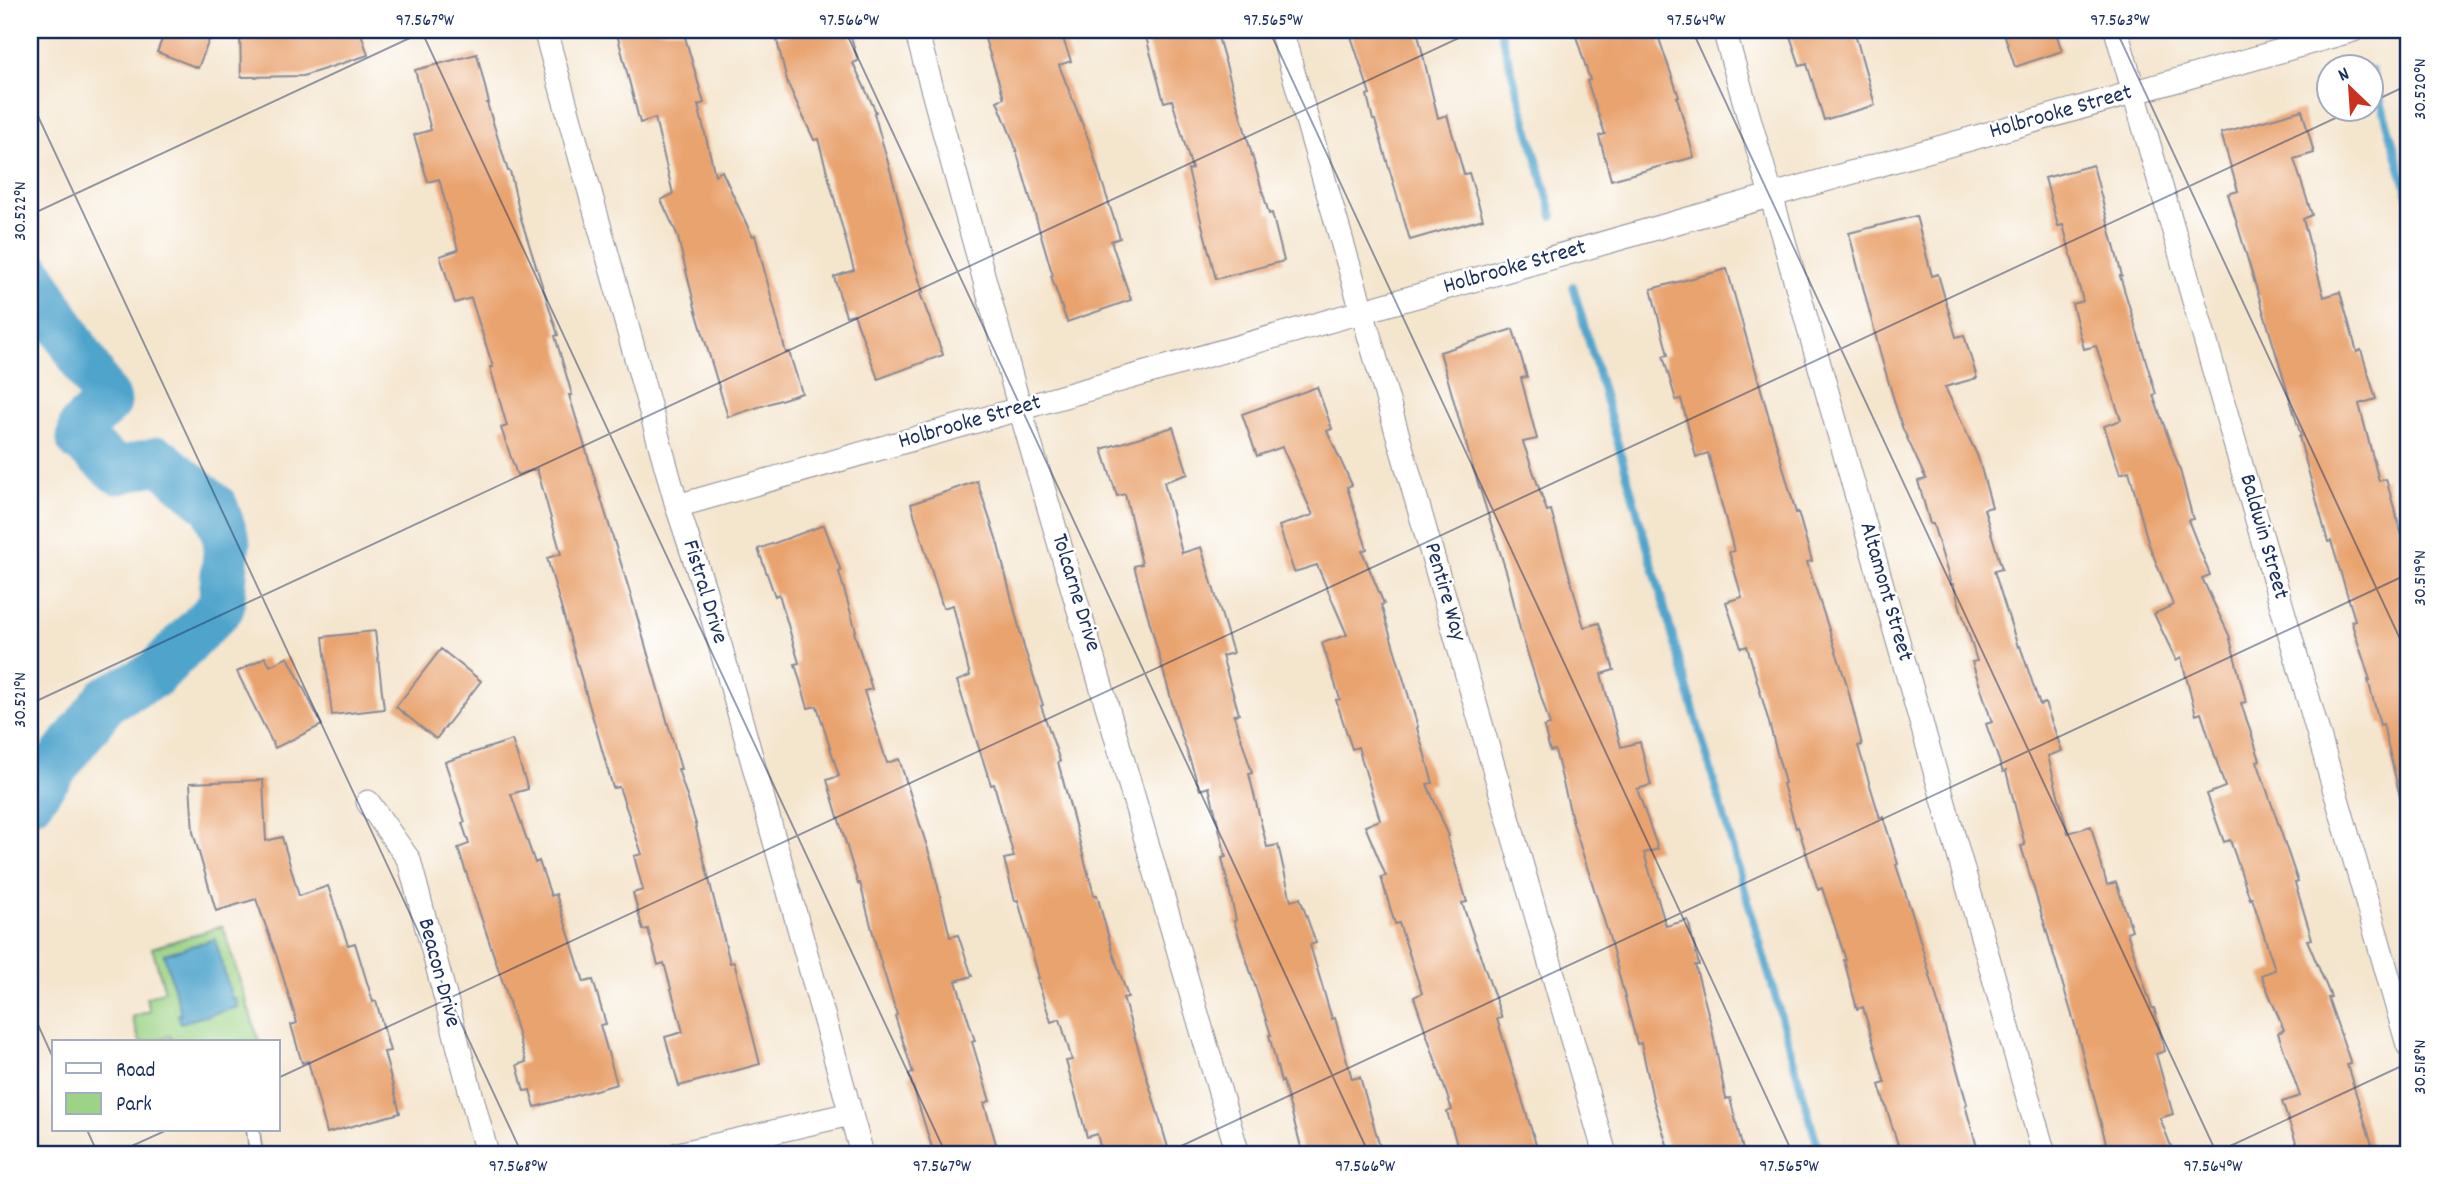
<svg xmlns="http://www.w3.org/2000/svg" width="2438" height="1184" viewBox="0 0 2438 1184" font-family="Dekko,sans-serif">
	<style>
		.green { fill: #9cd384; stroke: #5c8171; stroke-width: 2 }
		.water { fill: #50a4cc; stroke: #366a95; stroke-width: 2 }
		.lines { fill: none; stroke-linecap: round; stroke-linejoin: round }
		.stream { stroke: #50a4cc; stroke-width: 8 }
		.river { stroke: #50a4cc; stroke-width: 47 }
		.building { fill: #e9a36e }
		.lane-casing { stroke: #888a96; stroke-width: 15 }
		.street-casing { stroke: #888a96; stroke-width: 25 }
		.lane { stroke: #fff; stroke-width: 12 }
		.street { stroke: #fff; stroke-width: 23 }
		.ticks { fill: none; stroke: #1b2f5e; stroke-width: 2; stroke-opacity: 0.45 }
		.labels { text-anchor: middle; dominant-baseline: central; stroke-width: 5; stroke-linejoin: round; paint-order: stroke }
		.street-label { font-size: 23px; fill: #1b2f5e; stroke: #fff }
		.neatline { fill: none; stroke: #1b2f5e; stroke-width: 2.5 }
		.ticks-label { font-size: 18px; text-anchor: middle; fill: #1b2f5e }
	</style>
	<rect width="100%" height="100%" fill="#fff"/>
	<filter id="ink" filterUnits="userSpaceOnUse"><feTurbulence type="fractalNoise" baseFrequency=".0143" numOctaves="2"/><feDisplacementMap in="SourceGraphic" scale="14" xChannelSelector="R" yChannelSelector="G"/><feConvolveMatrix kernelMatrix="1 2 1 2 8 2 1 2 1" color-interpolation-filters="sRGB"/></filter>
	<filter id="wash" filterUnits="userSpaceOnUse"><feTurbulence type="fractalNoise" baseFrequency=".00686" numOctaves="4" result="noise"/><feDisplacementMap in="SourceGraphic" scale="28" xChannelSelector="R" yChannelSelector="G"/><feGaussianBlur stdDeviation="1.57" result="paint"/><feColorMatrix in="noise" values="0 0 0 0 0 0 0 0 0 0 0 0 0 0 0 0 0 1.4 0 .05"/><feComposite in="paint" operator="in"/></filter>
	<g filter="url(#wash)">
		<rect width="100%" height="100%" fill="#f4e5cd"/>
		<path class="green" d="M223 926 259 1042H173L170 1036 149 1042H140L132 1017 150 1011 146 998 165 991 152 948Z"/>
		<path class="water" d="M215 939 232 999 236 998 238 1007 180 1023 178 1014 181 1013 164 954Z"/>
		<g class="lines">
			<path class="stream" d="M1500 30 1553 216
				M2372 70 2408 195
				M1573 286 1820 1154"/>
			<path class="river" d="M30 273 108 402 82 426 80 439 118 471 159 460 215 507 227 542 221 607 154 675 107 699 30 800"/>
		</g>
		<g id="blocks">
			<path class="building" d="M166 30H213L198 68 157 52Z
				M240 30H360L368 55 303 76 241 77Z
				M616 30H683L704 103 698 105 715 175 722 171 752 236 755 235 786 353 789 352 802 393 728 417 696 311 677 234 661 200 673 194 655 118 640 123Z
				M803 30H849L858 61 853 63 876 112 874 113 896 191 908 239 907 240 923 292 920 293 943 355 878 379 854 314 846 316 834 277 854 270 818 139 814 140 788 84 776 37Z
				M1013 30H1060L1071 61 1059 65 1089 141 1120 238 1111 241 1131 300 1067 322 1051 276H1053L1014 143 997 101 1004 98 985 39Z
				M1144 30H1216L1269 214 1272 213 1284 261 1216 279 1188 170 1192 169 1172 100 1164 102Z
				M1349 30H1417L1438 118 1447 115 1464 174 1469 173 1483 219 1410 240 1375 120H1373L1367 95 1370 94Z
				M1574 30H1656L1679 97H1677L1694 157 1611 180 1599 136 1605 134 1587 81 1590 80Z
				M1788 30H1854L1875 105 1824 120 1807 64 1800 66Z
				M2003 30H2055L2062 51 2015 67Z
				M477 54 489 103H487L508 171H510L521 219 558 335 555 336 572 395H569L632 599 681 769H678L696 824H695L730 963 734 962 760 1064 679 1086 665 1037 683 1032 664 963 658 965 648 929 643 930 633 893 643 890 634 856 642 854 619 787 613 788 547 558 561 554 537 469 517 475 501 428 507 426 490 367H493L471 298 455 303 440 256 458 250 439 179 428 182 414 135 431 130 415 70Z
				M2302 110 2314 153 2294 159 2312 215 2303 219 2324 297 2340 292 2357 352 2361 350 2376 399 2359 404 2379 481 2386 479 2403 540 2408 538V796L2400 797 2383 724 2380 725 2368 680H2370L2351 621 2355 620 2331 541 2328 542 2299 437 2301 436 2228 194 2238 191 2221 133Z
				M2093 165 2122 276H2120L2156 394 2153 395 2180 470 2193 519 2188 520 2210 575 2202 578 2229 635 2246 702 2241 703 2260 760 2257 761 2298 882 2295 883 2312 939 2307 940 2331 997 2328 998 2351 1064 2347 1065 2375 1154H2300L2282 1102 2300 1096 2278 1033 2284 1030 2261 975 2275 970 2252 898 2250 899 2230 840 2224 842 2207 794 2225 787 2201 713 2196 715 2181 657 2176 660 2154 614 2173 605 2148 542 2129 471 2120 474 2104 426 2121 420 2096 346 2084 349 2072 304 2083 301 2063 225 2058 226 2045 178Z
				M1916 216 1932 276 1938 274 1956 337 1964 335 1977 378 1945 387 1978 457 1992 507 1984 509 2002 569 1994 571 2018 647 2020 646 2040 705 2045 703 2062 751 2048 756 2068 833 2091 826 2107 885 2116 882 2132 930 2127 932 2152 1008H2154L2165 1051 2156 1054 2173 1114 2160 1118 2174 1154H2109L2075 1025 2021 846 2025 845 2006 771 2003 772 1986 724 1992 722 1972 662 1977 661 1953 584H1951L1933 524H1930L1918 481 1926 479 1902 427 1882 360 1849 233Z
				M1727 269 1796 513 1798 512 1812 561 1807 562 1846 682 1862 745 1858 746 1880 818 1883 817 1898 864 1896 865 1913 916 1967 1104 1965 1105 1979 1154H1901L1879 1085 1885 1083 1863 1007 1857 1009 1844 960H1846L1822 888 1818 890 1798 827 1796 828 1783 784 1785 783 1768 719 1747 646 1741 648 1726 602 1742 597 1729 552 1734 551 1708 453 1696 457 1681 399 1676 400 1663 356 1668 355 1651 289Z
				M1513 329 1527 377 1521 378 1537 439 1523 442 1547 511 1551 510 1584 627 1599 623 1614 670 1601 674 1621 747 1640 742 1651 785 1637 789 1658 849 1644 853 1666 926 1688 920 1699 965H1695L1711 1024 1726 1099 1730 1098 1744 1154H1670L1653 1099 1641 1043 1637 1044 1609 936 1573 823 1555 750 1550 751 1544 727 1550 725 1520 629 1507 574 1470 458 1440 352Z
				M1317 387 1332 429 1327 431 1352 485 1347 487 1367 549 1362 551 1384 604 1381 605 1418 727 1417 728 1433 783 1427 784 1449 836 1447 837 1467 902 1462 903 1502 1018 1497 1019 1539 1154H1460L1447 1112 1452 1110 1414 997 1422 993 1399 923 1395 924 1381 877 1386 876 1365 826 1380 820 1358 747 1352 749 1336 700 1340 699 1322 643 1347 635 1317 565 1294 572 1279 526 1313 515 1282 447 1257 456 1242 414Z
				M1173 427 1188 474 1164 482 1182 553 1201 547 1233 653 1222 656 1239 714 1234 715 1252 773 1249 774 1267 847 1278 845 1291 901 1300 898 1316 943 1310 945 1332 1019 1335 1018 1352 1079 1360 1077 1382 1154H1303L1283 1081 1281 1082 1269 1035H1271L1234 921 1236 920 1222 858 1226 857 1209 787 1200 790 1180 731 1134 566 1142 564 1125 494 1117 496 1102 449Z
				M977 481 997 541 1024 647 1043 705 1041 706 1060 761 1058 762 1094 895H1097L1113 953 1128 997 1123 998 1170 1154H1102L1097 1134 1087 1137 1066 1061 1072 1060 1060 1019 1051 1022 1037 978H1039L1018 900 1015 901 1004 859 1014 857 994 784 991 785 957 681 970 676 953 605 943 608 911 504Z
				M824 525 841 571 839 572 856 631 854 632 872 689 864 691 887 763 899 759 932 862 950 937 958 935 972 976 956 981 975 1041 972 1042 990 1101 984 1103 999 1154H934L909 1074 913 1073 895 1016 897 1015 878 953 860 883 858 884 827 780 839 776 817 706 808 708 795 664 799 663 779 594 775 596 758 549Z
				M375 631 384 709 332 715 323 637Z
				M441 649 481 681 436 739 396 707Z
				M265 657 270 666 288 657 322 725 275 748 237 672Z
				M512 740 528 789 511 794 535 863 539 861 551 896 556 894 584 982 593 980 606 1024 600 1025 617 1084 535 1107 530 1090 524 1091 517 1065 526 1062 507 995 458 848 469 844 462 823 465 822 445 762Z
				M263 780 266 841 282 837 299 896 328 886 348 945 355 943 373 1002 376 1001 390 1051 384 1052 400 1113 327 1133 308 1061 302 1063 291 1025 297 1023 277 957 256 899 216 911 193 832 190 783Z"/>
		</g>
	</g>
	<g filter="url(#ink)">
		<use href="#blocks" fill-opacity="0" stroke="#888a96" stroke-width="2"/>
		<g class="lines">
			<g class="lane-casing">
				<path id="lane" d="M253 1130 256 1154"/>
			</g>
			<g class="street-casing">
				<path id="street" d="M545 30 677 506 705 591 862 1154
					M916 30 1020 409 1238 1154
					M1281 30 1605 1154
					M1724 30 2044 1154
					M2116 30 2408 1045
					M677 506 2354 30
					M368 802 409 860 487 1154
					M678 1154 850 1114"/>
			</g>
			<use href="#lane" class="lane"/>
			<use href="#street" class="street"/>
		</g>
	</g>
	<path class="ticks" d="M421 30 946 1154M845 30 1369 1154M1269 30 1793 1154M1692 30 2217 1154M2116 30 2408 656M30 99 522 1154M2372 102 2408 85M30 215 427 30M30 704 1476 30M30 1007 54 1060M278 1078 2357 108M87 1130 98 1154M114 1154 167 1130M1164 1154 2408 574M2213 1154 2408 1063"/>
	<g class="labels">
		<g class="street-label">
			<text transform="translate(2061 113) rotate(-16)">Holbrooke Street</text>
			<text transform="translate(1515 268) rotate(-16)">Holbrooke Street</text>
			<text transform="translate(970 423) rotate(-16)">Holbrooke Street</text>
			<text transform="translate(2263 537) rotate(74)">Baldwin Street</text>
			<text transform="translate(704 592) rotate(73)">Fistral Drive</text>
			<text transform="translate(1444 592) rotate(74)">Pentire Way</text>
			<text transform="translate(1885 592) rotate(74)">Altamont Street</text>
			<text transform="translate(1075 593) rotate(73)">Tolcarne Drive</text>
			<text transform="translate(438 973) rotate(75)">Beacon Drive</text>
		</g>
	</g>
	<rect width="2438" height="1184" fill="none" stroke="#fff" stroke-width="77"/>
	<rect x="52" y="1040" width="228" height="91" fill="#ffffff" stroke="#a4acbf" stroke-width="2"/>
	<rect x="66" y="1063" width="35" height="10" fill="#ffffff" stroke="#a4acbf" stroke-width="2"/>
	<text x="116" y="1076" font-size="21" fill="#1b2f5e">Road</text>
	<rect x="66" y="1093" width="35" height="21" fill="#9cd384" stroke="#a4acbf" stroke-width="2"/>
	<text x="116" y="1110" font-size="21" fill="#1b2f5e">Park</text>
	<g transform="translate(2350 88) rotate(335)"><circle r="33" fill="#ffffff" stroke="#a4acbf" stroke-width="2"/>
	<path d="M0-5L12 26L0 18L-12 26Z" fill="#c8321e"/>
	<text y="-10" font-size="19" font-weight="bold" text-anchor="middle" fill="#1b2f5e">N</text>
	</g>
	<rect x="38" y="38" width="2362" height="1108" class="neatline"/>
	<g class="ticks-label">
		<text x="425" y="25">97.567°W</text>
		<text x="849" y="25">97.566°W</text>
		<text x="1273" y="25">97.565°W</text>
		<text x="1696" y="25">97.564°W</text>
		<text x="2120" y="25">97.563°W</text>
		<text transform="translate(2419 89) rotate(-90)" y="6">30.520°N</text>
		<text transform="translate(19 211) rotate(-90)" y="6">30.522°N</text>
		<text transform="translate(2419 578) rotate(-90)" y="6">30.519°N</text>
		<text transform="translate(19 700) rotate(-90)" y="6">30.521°N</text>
		<text transform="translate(2419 1067) rotate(-90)" y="6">30.518°N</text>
		<text x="518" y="1171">97.568°W</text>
		<text x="942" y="1171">97.567°W</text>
		<text x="1365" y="1171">97.566°W</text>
		<text x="1789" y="1171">97.565°W</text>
		<text x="2213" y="1171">97.564°W</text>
	</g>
</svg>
